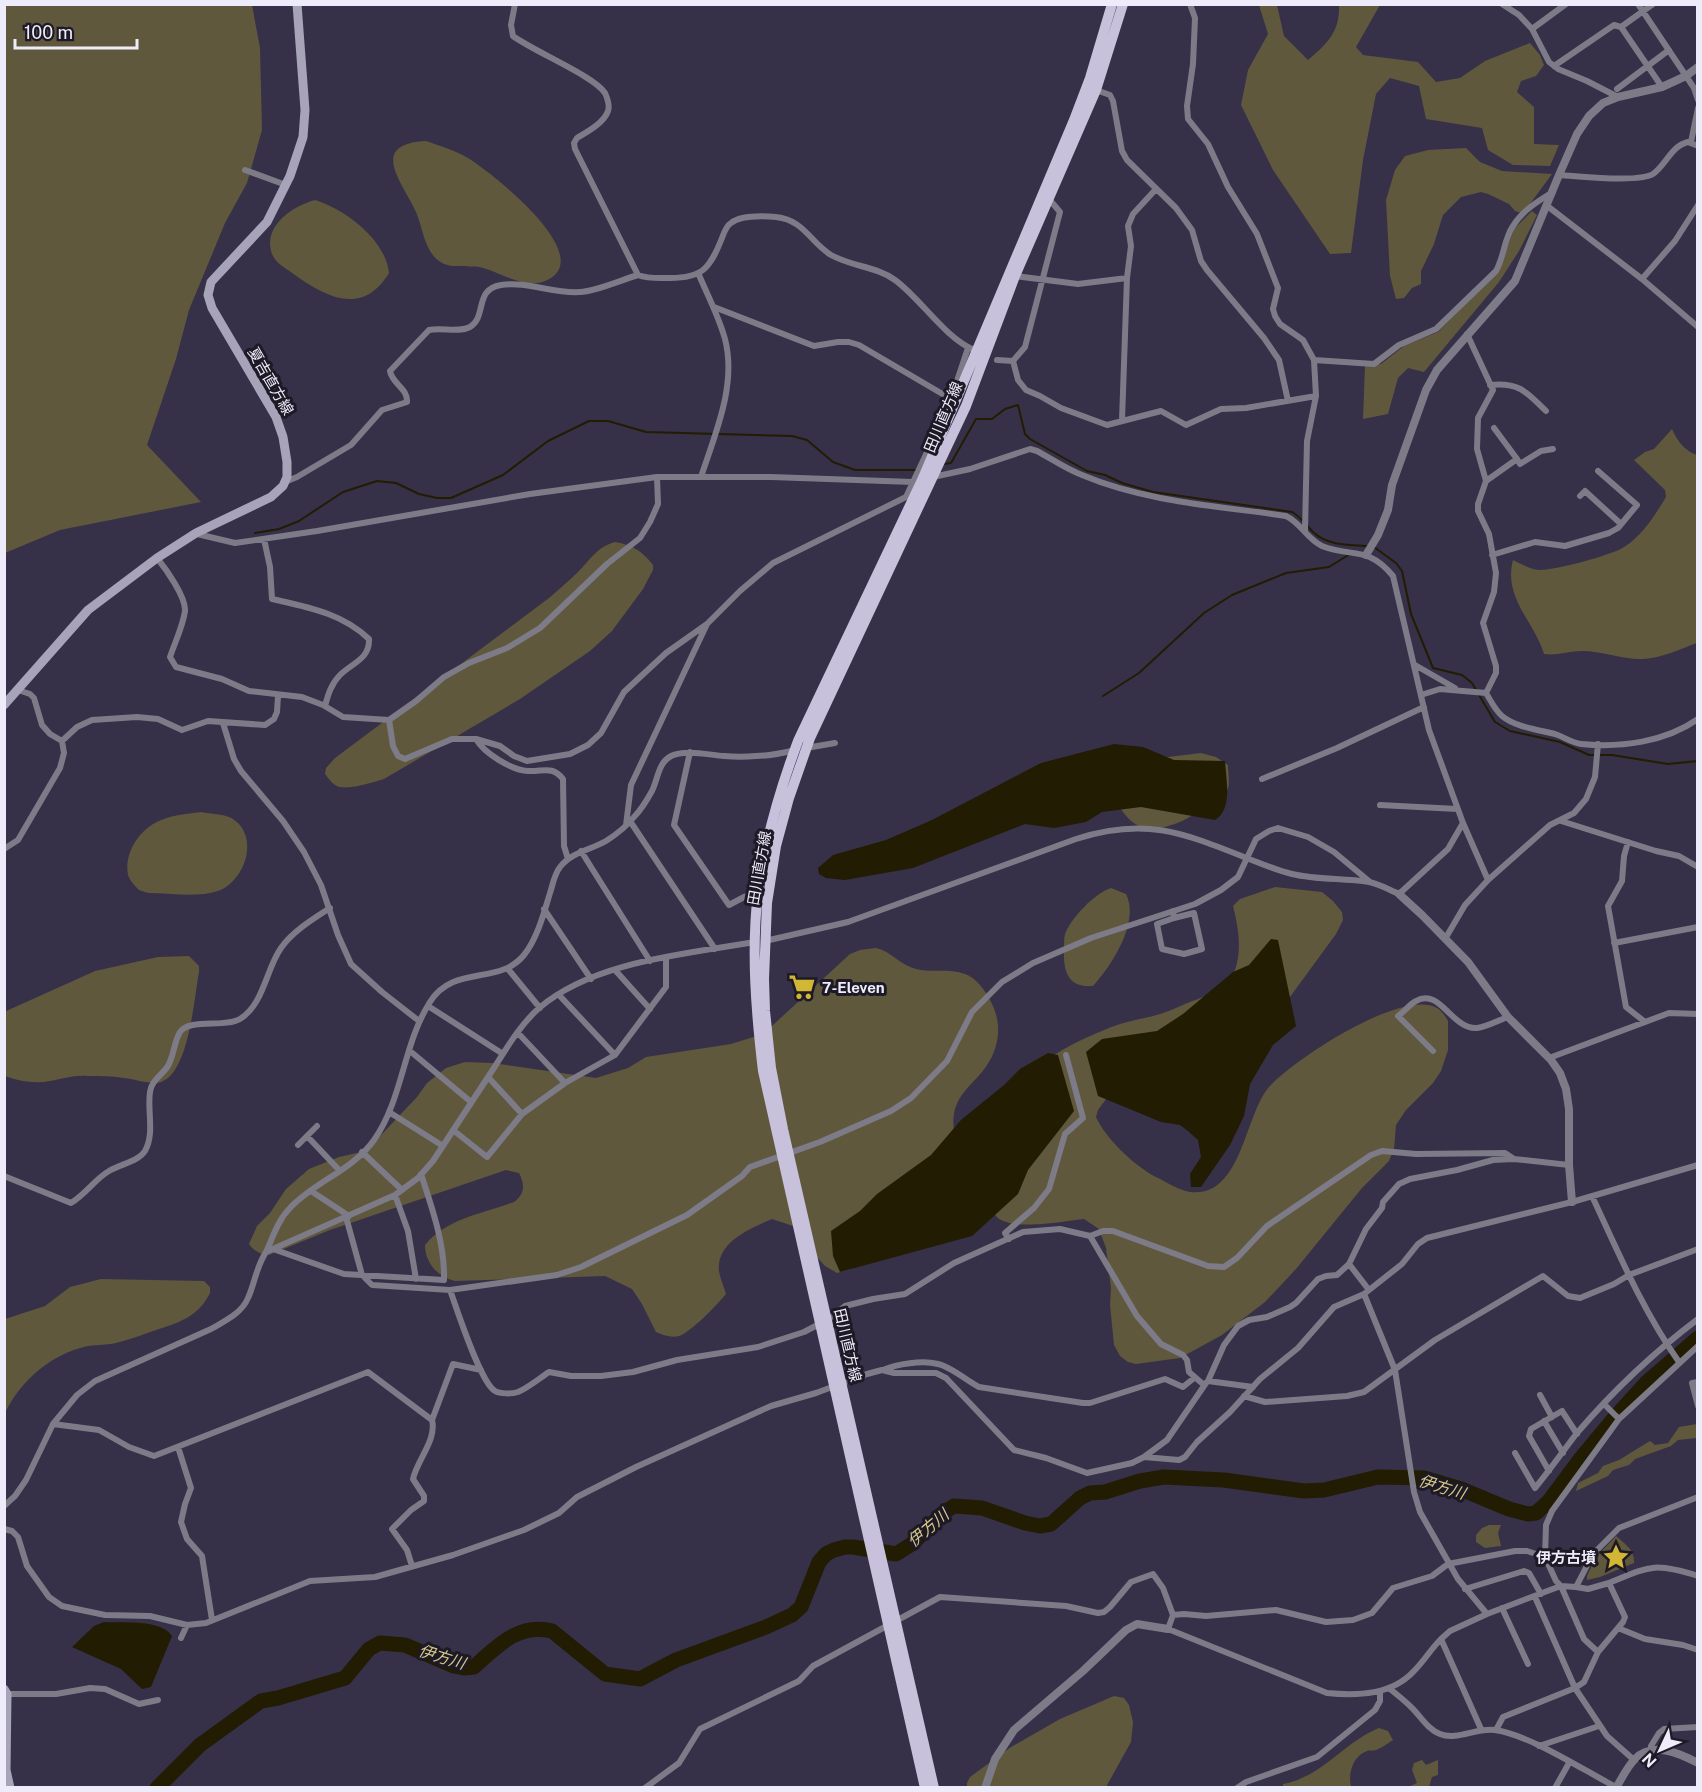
<svg xmlns="http://www.w3.org/2000/svg" width="1702" height="1792" viewBox="0 0 1702 1792" font-family="'Public Sans','Noto Sans JP',sans-serif">
	<style>
		.green { fill: #5f583d }
		.water { fill: #221c02 }
		.lines { fill: none; stroke-linecap: round; stroke-linejoin: round }
		.stream { stroke: #221c02; stroke-width: 2 }
		.river { stroke: #221c02; stroke-width: 15 }
		.minor { stroke: #7e7b88; stroke-width: 6 }
		.tertiary { stroke: #7e7b88; stroke-width: 8 }
		.secondary { stroke: #a7a3b8; stroke-width: 9 }
		.primary { stroke: #c7c1dc; stroke-width: 10 }
		.labels { text-anchor: middle; dominant-baseline: central; stroke-width: 6; stroke-linejoin: round; paint-order: stroke }
		.street-label { font-size: 15px; fill: #eeebfb; stroke: #1d1a26 }
		.poi-label { font-size: 15px; font-weight: bold; fill: #eeebfb; stroke: #1d1a26; text-anchor: start }
		.water-label { font-size: 16px; font-style: italic; fill: #d9ca8b; stroke: #1d1a26 }
	</style>
	<rect width="100%" height="100%" fill="#363049"/>
	<path class="green" d="M5 5H252L260 48 262 130 247 183 225 223 189 310 176 359 147 445 201 502 60 530 5 553Z
		M1259 5H1277L1284 36 1308 60C1328 43 1340 31 1339 5H1380L1356 47 1363 55 1418 62 1436 82 1460 78 1485 61 1530 43 1540 55 1544 65 1536 76 1521 81 1517 92 1534 107V144L1559 145 1550 166 1513 165 1488 150 1482 128 1426 119 1419 86 1390 78 1376 94 1363 160 1351 253 1330 254 1273 170 1241 105 1248 70 1268 34Z
		M426 141C440 146 455 150 468 158 491 172 601 258 545 281 524 290 499 271 479 267 475 266 470 267 465 266 456 266 447 267 439 261 424 250 423 228 416 212 403 183 367 144 426 141Z
		M1466 148 1480 162 1502 171 1552 174 1527 208 1521 213 1515 211 1509 204 1488 194 1481 192 1461 197 1443 215 1434 244 1421 271V284L1412 288 1404 298 1396 299 1390 276 1386 200 1395 170 1405 156 1428 150Z
		M315 200C345 209 386 240 389 273 363 316 327 298 295 275 287 269 276 264 272 254 262 226 293 206 315 200Z
		M1532 211 1537 215 1519 251 1499 282 1424 372 1408 368 1398 378 1388 414 1363 419 1365 366 1381 364 1404 346 1438 332 1498 271 1514 229Z
		M1672 429C1677 441 1685 451 1697 455V643C1680 649 1662 658 1643 659 1624 660 1602 651 1582 651 1569 651 1557 656 1544 654 1534 621 1503 598 1513 560 1521 564 1530 569 1539 570 1552 571 1613 555 1624 547 1643 535 1655 515 1666 497L1665 490 1634 460 1645 452 1654 449Z
		M615 542C633 545 642 551 653 565V570L643 589 612 631 590 651 520 699 384 779C374 782 344 792 335 785 332 783 328 778 325 774L326 768 335 758 549 598C559 589 569 581 578 572 591 559 597 547 615 542Z
		M1201 753 1216 757 1228 765C1228 772 1230 782 1228 788 1226 793 1219 797 1214 800 1196 815 1168 833 1143 827 1129 824 1121 809 1114 798L1139 765 1168 757Z
		M201 812C211 814 225 814 233 819 260 837 245 881 218 891 197 898 169 893 148 893L139 890C135 886 130 881 128 875 124 854 138 832 155 823 169 815 186 814 201 812Z
		M1275 887 1322 892 1333 901 1342 912 1343 920 1336 934 1279 1012 1109 1095 1098 1110 1096 1117C1105 1138 1136 1167 1156 1177 1167 1182 1178 1190 1190 1192 1242 1198 1244 1116 1269 1087 1293 1060 1402 988 1437 1008 1441 1010 1446 1017 1448 1021V1050L1441 1071 1433 1083 1406 1110 1396 1125 1394 1149 1389 1161 1362 1188 1296 1269 1265 1302 1222 1335 1180 1358 1136 1364 1128 1362 1120 1356 1114 1345 1110 1305 1111 1288 1106 1248 1099 1229 1084 1219C1065 1221 1009 1232 996 1216 994 1213 992 1207 991 1203L1054 1055C1075 1042 1097 1032 1120 1024 1133 1020 1147 1018 1160 1014 1174 1010 1185 1003 1198 999 1210 994 1222 993 1229 982 1244 959 1239 930 1233 906L1240 899Z
		M1111 888 1126 894C1140 922 1112 965 1093 986 1067 988 1063 970 1064 948 1064 944 1064 938 1065 934 1071 918 1095 893 1111 888Z
		M876 948C891 951 900 965 916 969 932 973 949 968 965 974 976 978 985 990 990 1000 1004 1025 999 1051 982 1072 971 1085 960 1093 955 1109 950 1128 958 1149 961 1168L896 1248 851 1269 837 1273 825 1266 814 1254 796 1227 772 1219C751 1228 716 1242 719 1271 720 1278 724 1287 726 1294 718 1304 690 1333 679 1336 671 1338 663 1335 656 1332L642 1304 632 1289 605 1276 455 1281C438 1277 425 1263 425 1245 445 1219 484 1213 514 1202 525 1194 525 1185 519 1173L506 1170 330 1230 269 1255C259 1254 254 1251 249 1244L257 1226 270 1213 286 1189 309 1169 339 1157 366 1151 417 1097 427 1083 446 1068 465 1062 492 1063 596 1078 628 1068 646 1057 731 1044 760 1035 773 1025 850 954 860 950Z
		M189 956 199 966V972C194 997 189 1081 156 1083 145 1083 134 1079 124 1078 111 1076 99 1076 87 1076 73 1075 63 1079 50 1081 35 1084 18 1081 5 1076L4 1012 95 971 158 957Z
		M101 1279 204 1281 210 1287V1293C199 1315 182 1322 159 1329 144 1334 127 1341 111 1344 103 1345 95 1345 88 1346 51 1354 21 1380 5 1413V1319L45 1306 70 1287Z
		M1697 1424V1438L1678 1440 1671 1446 1635 1459 1629 1465 1613 1470 1608 1476 1576 1491 1578 1483 1598 1473 1603 1466 1619 1460 1650 1441 1655 1445 1668 1443 1679 1427Z
		M1489 1525H1501L1498 1533 1501 1546 1485 1548 1476 1542V1535L1482 1528Z
		M1616 1536C1625 1544 1635 1550 1634 1563L1600 1577 1587 1580V1576L1596 1557Z
		M1114 1696 1124 1698 1129 1705 1133 1722 1131 1742 1106 1787 967 1788V1783L970 1777 1011 1747 1060 1719Z
		M1379 1728 1388 1731 1393 1740C1388 1743 1382 1748 1376 1750 1373 1751 1370 1750 1367 1751 1352 1756 1348 1775 1351 1787H1283V1784C1322 1777 1344 1742 1379 1728Z
		M1422 1760 1426 1765 1438 1760V1775L1432 1777 1429 1787H1408L1417 1783 1412 1770 1414 1763Z"/>
	<path class="water" d="M1114 744 1143 747 1174 760 1225 761C1226 780 1233 809 1215 820L1141 807 1102 812 1086 822 1054 828 1025 824 913 868 845 880 826 878 819 874 818 868 833 855 886 840 932 820 1041 763Z
		M1271 939 1278 940 1296 1026 1273 1045 1250 1084 1244 1116 1230 1145 1201 1187H1191L1190 1174 1201 1157 1198 1140 1188 1131 1180 1125 1161 1122 1098 1096 1086 1052 1102 1039 1157 1031 1183 1014 1233 972 1249 965Z
		M1048 1053 1058 1055 1074 1111 1028 1170 1018 1194 972 1236 840 1272 833 1256 831 1231 860 1211 877 1194 931 1155 961 1120 1004 1085 1020 1069Z
		M104 1622C122 1623 161 1619 172 1636L151 1687 142 1689 121 1669 72 1647 94 1626Z"/>
	<g class="lines">
		<path class="stream" d="M944 464 951 463 976 419H992L1005 409 1018 405 1025 434 1030 439 1087 471 1105 475 1122 483 1153 492 1292 512C1301 517 1306 525 1313 532 1328 546 1349 545 1369 546
			M255 533 279 529 299 521 343 492 377 481 396 483 419 494 437 498H451L503 475 548 441 589 421H608L646 432 792 436 807 440 833 462 855 470H918
			M1374 547 1396 563 1402 571 1411 614 1433 668 1462 675 1472 683 1495 722 1510 731 1560 742 1589 755H1612L1668 764 1698 761
			M1103 696 1139 673 1204 613 1232 595 1286 573 1329 567 1350 554"/>
		<path class="river" d="M157 1788 200 1745 261 1701 278 1698 345 1678 369 1649 380 1643 405 1645 454 1666 464 1668 474 1667C496 1647 519 1622 552 1631L605 1674 640 1679 676 1660 766 1627 792 1615 801 1607 819 1562 826 1554 834 1550 845 1547H853L896 1554 912 1544 943 1513 954 1506 982 1508 1025 1523 1040 1526 1051 1524 1080 1498 1090 1493 1105 1492 1140 1481 1164 1477 1224 1480 1304 1491 1324 1490 1378 1477 1424 1478 1461 1489 1509 1509 1528 1514 1536 1513 1549 1501 1581 1458 1616 1416 1646 1383 1698 1338"/>
		<path class="minor" d="M515 4 511 25 513 36C533 51 594 76 605 93 607 97 610 106 608 111 604 123 587 132 577 138L574 143 575 149 638 275
			M1190 4 1195 18 1193 64 1187 106 1188 119 1208 144 1228 187 1257 234 1278 288 1273 309 1275 316 1280 324 1303 340 1314 360 1316 396 1307 441 1305 530
			M1502 4 1519 15 1532 29 1549 62 1558 69 1587 81 1618 97
			M1638 4 1694 88 1698 100
			M1621 27 1662 87
			M1532 29 1566 4
			M1554 66 1614 25 1621 27 1653 4
			M1617 89 1669 50
			M1096 90 1110 95 1113 101 1122 151 1127 160 1176 208 1192 230 1201 261 1207 270 1264 338 1279 360 1288 401
			M1691 142 1698 108
			M245 170 286 185
			M1559 175C1580 176 1637 183 1653 174 1666 165 1671 146 1688 142L1698 146
			M1546 205 1642 279 1698 327
			M699 275C708 296 719 317 725 339 737 385 715 434 701 477
			M1015 276 1078 284 1127 278
			M1642 279 1675 241 1698 205
			M714 307 814 346 838 342H849L859 345 951 399
			M1467 334 1493 390 1478 418 1477 449 1486 481 1478 504V511L1489 534 1496 573 1494 592 1483 623 1496 666V673L1486 693
			M997 360 1013 361 1018 380 1026 390 1040 396 1061 408 1107 425 1161 411 1186 425 1221 409 1246 408 1316 396
			M1314 360 1374 364 1399 345 1436 329 1496 271C1504 257 1504 239 1513 226 1522 211 1538 201 1553 192
			M1013 361 1025 347 1060 212 1049 199
			M1490 385C1519 382 1527 392 1546 411
			M951 399 968 348
			M1122 420 1127 278 1131 246 1128 226 1133 214 1156 189
			M1517 459 1520 464 1541 451 1553 449
			M933 477 970 469 1030 449 1037 451C1052 459 1066 469 1082 475 1146 502 1218 506 1286 516 1301 523 1307 539 1322 546 1351 558 1368 545 1393 576L1429 730 1463 823 1488 880
			M1486 481 1517 459 1494 428
			M285 482 297 477 351 445 382 410 407 402C408 388 392 384 390 371L429 330C441 327 459 333 470 327 487 317 474 289 501 285 527 281 554 294 580 292 597 291 621 280 638 275 648 279 659 278 670 278 703 278 710 268 722 238 724 233 726 226 731 223 741 215 764 216 776 217 804 220 810 242 831 255 852 267 876 266 895 280 921 299 944 337 974 350
			M1580 496 1585 491 1621 524
			M197 534 235 543 317 531 530 494 657 477H771L913 482
			M264 539 270 567 272 599C307 607 342 613 369 639 370 659 352 663 340 675 331 684 328 695 325 706
			M1492 555 1535 542 1565 546 1609 533 1618 528 1637 505 1598 471
			M157 558C166 569 186 597 185 611 183 626 175 642 170 657L176 667 222 679 249 691 302 697 323 705 343 717 389 720 416 701 444 677 469 663 507 648 540 628 607 564 640 538 650 522 658 504 657 477
			M1415 665 1455 688
			M1421 695 1440 689 1486 693C1491 701 1495 710 1502 716 1515 727 1539 730 1555 734 1564 737 1572 743 1581 744 1621 748 1665 742 1698 719
			M389 720 393 746 398 756 405 759 452 739H476L500 746 514 756 527 761 570 754 588 745 601 733 624 692 666 653 707 624 740 591 773 563 906 497 945 414
			M223 723 234 759 241 771 283 821 304 852 321 885 338 935 351 964 382 992 419 1021
			M476 739C484 753 511 770 528 771 543 772 552 765 563 779L564 846 568 859
			M62 741 77 727 92 720 137 717 158 719 182 730 208 721 265 725 274 719 277 712 278 696
			M806 748 835 743
			M690 752 674 825 729 905 744 897 758 893
			M1262 779 1337 748 1424 707
			M1380 805 1457 809
			M630 821 715 949
			M1561 821 1656 851 1679 856 1698 867
			M626 825 631 785 707 624
			M1628 842 1624 856 1622 881 1608 906 1626 1007 1645 1022
			M4 849 18 840 60 768 64 753 62 741 50 734 42 725 34 698 30 694 18 690
			M581 851 650 961
			M544 909 591 979
			M1173 911 1174 918 1157 924 1162 949 1184 954 1202 949 1194 913 1174 918
			M1445 939 1465 905 1488 880 1550 825 1574 813 1586 799 1595 777 1598 744
			M765 941 848 922 1076 839C1144 817 1181 832 1244 857 1260 863 1275 870 1292 874 1317 880 1343 878 1369 882 1380 884 1389 890 1399 894L1448 849 1463 823
			M1614 943 1698 927
			M508 969 540 1008
			M615 970 650 1009
			M559 995 615 1055 565 1083
			M428 1006 503 1054
			M410 1051 471 1102
			M1433 1051 1398 1016C1404 1012 1410 1004 1416 1001 1440 987 1452 1030 1477 1028 1487 1027 1499 1020 1508 1017
			M615 1055 666 987V958
			M1549 1058 1669 1013 1698 1014
			M488 1077 522 1114
			M389 1112 443 1146
			M453 1130 487 1157 522 1114 565 1083 518 1033
			M307 1136 340 1171
			M298 1145 317 1126
			M362 1152 402 1190
			M4 1176 71 1203C86 1194 95 1179 109 1171 120 1164 138 1162 145 1151 155 1133 147 1111 150 1092 151 1081 162 1075 168 1066 174 1055 174 1042 180 1032 189 1018 225 1028 240 1019 264 1004 266 969 281 948 293 931 313 919 330 908
			M311 1191 349 1216
			M395 1195 408 1231 416 1279
			M1592 1196C1618 1252 1643 1311 1679 1362
			M346 1217 362 1275 372 1285 450 1290 557 1275 581 1267 687 1215 742 1176 750 1167 820 1142 891 1111 911 1098 947 1061 972 1012 1002 982 1033 963 1091 938 1195 904 1221 890 1238 877 1256 839 1269 831 1278 828 1308 837 1334 852 1370 882
			M1090 1236 1137 1316 1161 1344 1183 1355 1187 1360 1189 1372 1204 1385
			M1009 1239 1005 1233 1034 1208 1049 1189 1065 1134 1083 1118 1066 1055
			M273 1249 344 1274 444 1280C445 1244 432 1208 421 1174
			M266 1252C273 1237 278 1220 290 1208 314 1182 353 1170 374 1140 403 1099 403 1044 430 1002 454 964 499 986 524 955 537 939 544 913 550 893 553 884 554 875 560 867 572 852 590 850 606 841 617 834 626 827 634 817 641 810 647 800 652 791 658 779 658 763 671 756 685 749 709 755 724 756 735 757 746 757 756 756 770 756 783 753 796 750
			M450 1290C457 1309 480 1382 495 1391 500 1394 512 1394 518 1392 528 1388 540 1378 549 1372L571 1376H601L633 1372 677 1360 758 1347 804 1332 827 1320 845 1306 873 1299 905 1294 954 1263 1023 1232 1060 1229 1090 1236 1103 1231H1113L1208 1266 1224 1267 1237 1258 1267 1226 1371 1155 1382 1151 1416 1154 1505 1153 1514 1159 1569 1165
			M1369 1290 1349 1264 1366 1229 1382 1208 1383 1202 1399 1184 1410 1179 1457 1170 1493 1160 1514 1159
			M1364 1294 1395 1370 1414 1492 1420 1512 1458 1579 1487 1614
			M883 1370C897 1364 922 1360 938 1364 950 1366 967 1381 979 1387L1083 1403H1090L1165 1379 1183 1387 1194 1378
			M1698 1382 1692 1383 1698 1406
			M1253 1387 1208 1381 1224 1345 1238 1326 1249 1320 1267 1317 1290 1307 1296 1303 1318 1279 1326 1276 1337 1275 1349 1264
			M1540 1395 1552 1417
			M1244 1396 1265 1402 1347 1396 1364 1392 1435 1340 1543 1276 1568 1296 1580 1298 1614 1284 1629 1275 1698 1249
			M1604 1404 1619 1419
			M1544 1421 1563 1453
			M53 1424 99 1430 129 1447 154 1456 368 1372 432 1420
			M178 1447 191 1488 185 1504 181 1522 187 1539 202 1556 212 1620
			M1515 1453 1535 1488C1550 1470 1563 1451 1577 1433 1613 1391 1653 1353 1698 1319
			M1144 1457 1167 1440 1206 1383
			M1549 1471 1529 1436 1531 1429 1562 1411 1577 1434
			M4 1506 15 1496 26 1480 53 1424 77 1395 95 1381 211 1329C225 1321 242 1313 248 1298 255 1283 256 1267 266 1252L395 1195 418 1178 433 1161C452 1132 471 1103 490 1074 505 1051 519 1026 539 1008 594 961 686 954 755 942
			M4 1529 12 1531 18 1537 27 1566 49 1597 62 1606 105 1615 150 1616 187 1625 206 1623 310 1581 375 1577 453 1555 524 1530 559 1513 577 1497 636 1467 771 1406 816 1393 867 1374 882 1370 894 1373H936L946 1378 1014 1450 1046 1458 1087 1473 1132 1463 1144 1457 1179 1460 1185 1457 1197 1442 1230 1412 1260 1379 1298 1348 1334 1307 1364 1294 1402 1264 1418 1244 1427 1238 1572 1202 1698 1165
			M412 1566 407 1550 392 1529 411 1510 424 1501V1496L413 1479C417 1460 437 1440 432 1420L453 1364 481 1370
			M1576 1587 1588 1589 1609 1583
			M1465 1589 1524 1571 1529 1573 1541 1594
			M1535 1597 1575 1688 1607 1736 1634 1760
			M1502 1608 1528 1664
			M1173 1615 1184 1614 1206 1616 1276 1610 1326 1622 1353 1620 1372 1613 1393 1588 1432 1576 1448 1564 1515 1551H1527L1545 1557
			M1618 1628 1645 1639 1683 1645 1698 1650
			M181 1638 187 1625
			M1598 1652 1584 1639 1561 1586 1556 1581 1545 1557 1546 1525 1552 1511 1619 1419 1698 1346
			M1389 1688C1396 1694 1404 1700 1410 1706 1420 1715 1427 1729 1440 1734 1457 1741 1477 1727 1495 1730 1530 1735 1583 1770 1616 1787
			M7 1694H56L90 1688 105 1689 139 1704 158 1700
			M1481 1729 1441 1639 1450 1631 1487 1614 1550 1590 1561 1586 1576 1587 1593 1554 1619 1528 1698 1497
			M1496 1730 1503 1717 1575 1688 1584 1682 1598 1652 1623 1622 1625 1617 1609 1583C1650 1566 1654 1562 1698 1576
			M1539 1746 1599 1726
			M1654 1750 1651 1746 1659 1733 1664 1729 1698 1727
			M645 1788 679 1763 700 1729 799 1681 813 1666 940 1597 1066 1606 1098 1613 1104 1612 1110 1607 1131 1582 1153 1574 1163 1588 1173 1615 1168 1629 1327 1693C1358 1696 1392 1695 1414 1671 1424 1661 1431 1649 1441 1639
			M1237 1788 1246 1782 1317 1757 1375 1710 1380 1701V1692
			M1555 1788 1569 1763"/>
		<path class="tertiary" d="M1366 555 1378 535 1388 510 1392 485 1426 390 1437 370 1515 281 1559 175 1577 134 1589 116 1603 103 1618 97 1662 87 1686 76 1698 67
			M1399 894 1422 915 1468 962 1508 1017 1551 1060 1560 1073 1566 1089 1569 1109V1165L1572 1202
			M985 1788 995 1759 1014 1730 1083 1671 1126 1630 1137 1624 1168 1629
			M1616 1788C1622 1778 1627 1767 1635 1759 1652 1741 1679 1753 1698 1763"/>
		<path class="secondary" d="M4 705 88 610 157 558 196 533 271 497 283 486 287 477V462L283 437 276 417 212 308 208 295 211 282 267 222 290 176 303 137 305 110 297 4
			M4 1689 7 1694 6 1770 10 1788"/>
		<path class="primary" d="M925 1788 763 1071C756 1012 751 951 758 892 765 841 780 789 798 741L923 478 1074 120 1090 78 1112 4
			M934 1788 783 1129 771 1068 765 1011 764 979 767 903 776 846 789 798 810 738 966 406 1015 276 1096 90 1123 4"/>
	</g>
	<defs>
		<g id="supermarket-bare" transform="scale(2.07)"><path d="M-6-5.5h2.5l.6 2H6L4.5 2H-2.5L-4.4-4H-6ZM-1.5 3.2a1.3 1.3 0 1 0 .1 0ZM3 3.2a1.3 1.3 0 1 0 .1 0Z" fill="#d2b635" stroke="#1d1a26" stroke-width="2.5" paint-order="stroke"/></g>
		<g id="sight-bare" transform="scale(2.07)"><path d="M0-6L1.8-2.2L6-1.7L2.9 1.2L3.7 5.4L0 3.3L-3.7 5.4L-2.9 1.2L-6-1.7L-1.8-2.2Z" fill="#d2b635" stroke="#1d1a26" stroke-width="2.5" paint-order="stroke"/></g>
	</defs>
	<g fill-rule="evenodd">
		<use href="#supermarket-bare" x="802" y="987"/>
		<use href="#sight-bare" x="1616" y="1557"/>
	</g>
	<g class="labels">
		<g class="street-label">
			<text transform="translate(271 381) rotate(60)">夏吉直方線</text>
			<text transform="translate(943 417) rotate(-67)">田川直方線</text>
			<text transform="translate(759 868) rotate(-80)">田川直方線</text>
			<text transform="translate(848 1345) rotate(77)">田川直方線</text>
		</g>
		<g class="poi-label">
			<text x="822" y="987">7-Eleven</text>
			<text x="1596" y="1557" text-anchor="end">伊方古墳</text>
		</g>
		<g class="water-label">
			<text transform="translate(1442 1487) rotate(17)">伊方川</text>
			<text transform="translate(928 1528) rotate(-40)">伊方川</text>
			<text transform="translate(442 1657) rotate(17)">伊方川</text>
		</g>
	</g>
	<rect width="1702" height="1792" fill="none" stroke="#eeebfb" stroke-width="12"/>
	<g transform="translate(1660 1750) rotate(226)" stroke="#1d1a26" stroke-width="4.5" paint-order="stroke">
	<path d="M0-4.5L10 22L0 15L-10 22Z" fill="#eeebfb"/>
	<text y="-9" font-size="16" font-weight="bold" text-anchor="middle" fill="#eeebfb">N</text>
	</g>
	<path d="M15 39v9h122v-9" fill="none" stroke="#eeebfb" stroke-width="3"/>
	<text x="24" y="39" font-size="18" fill="#eeebfb" stroke="#1d1a26" stroke-width="4.5" paint-order="stroke">100 m</text>
</svg>
